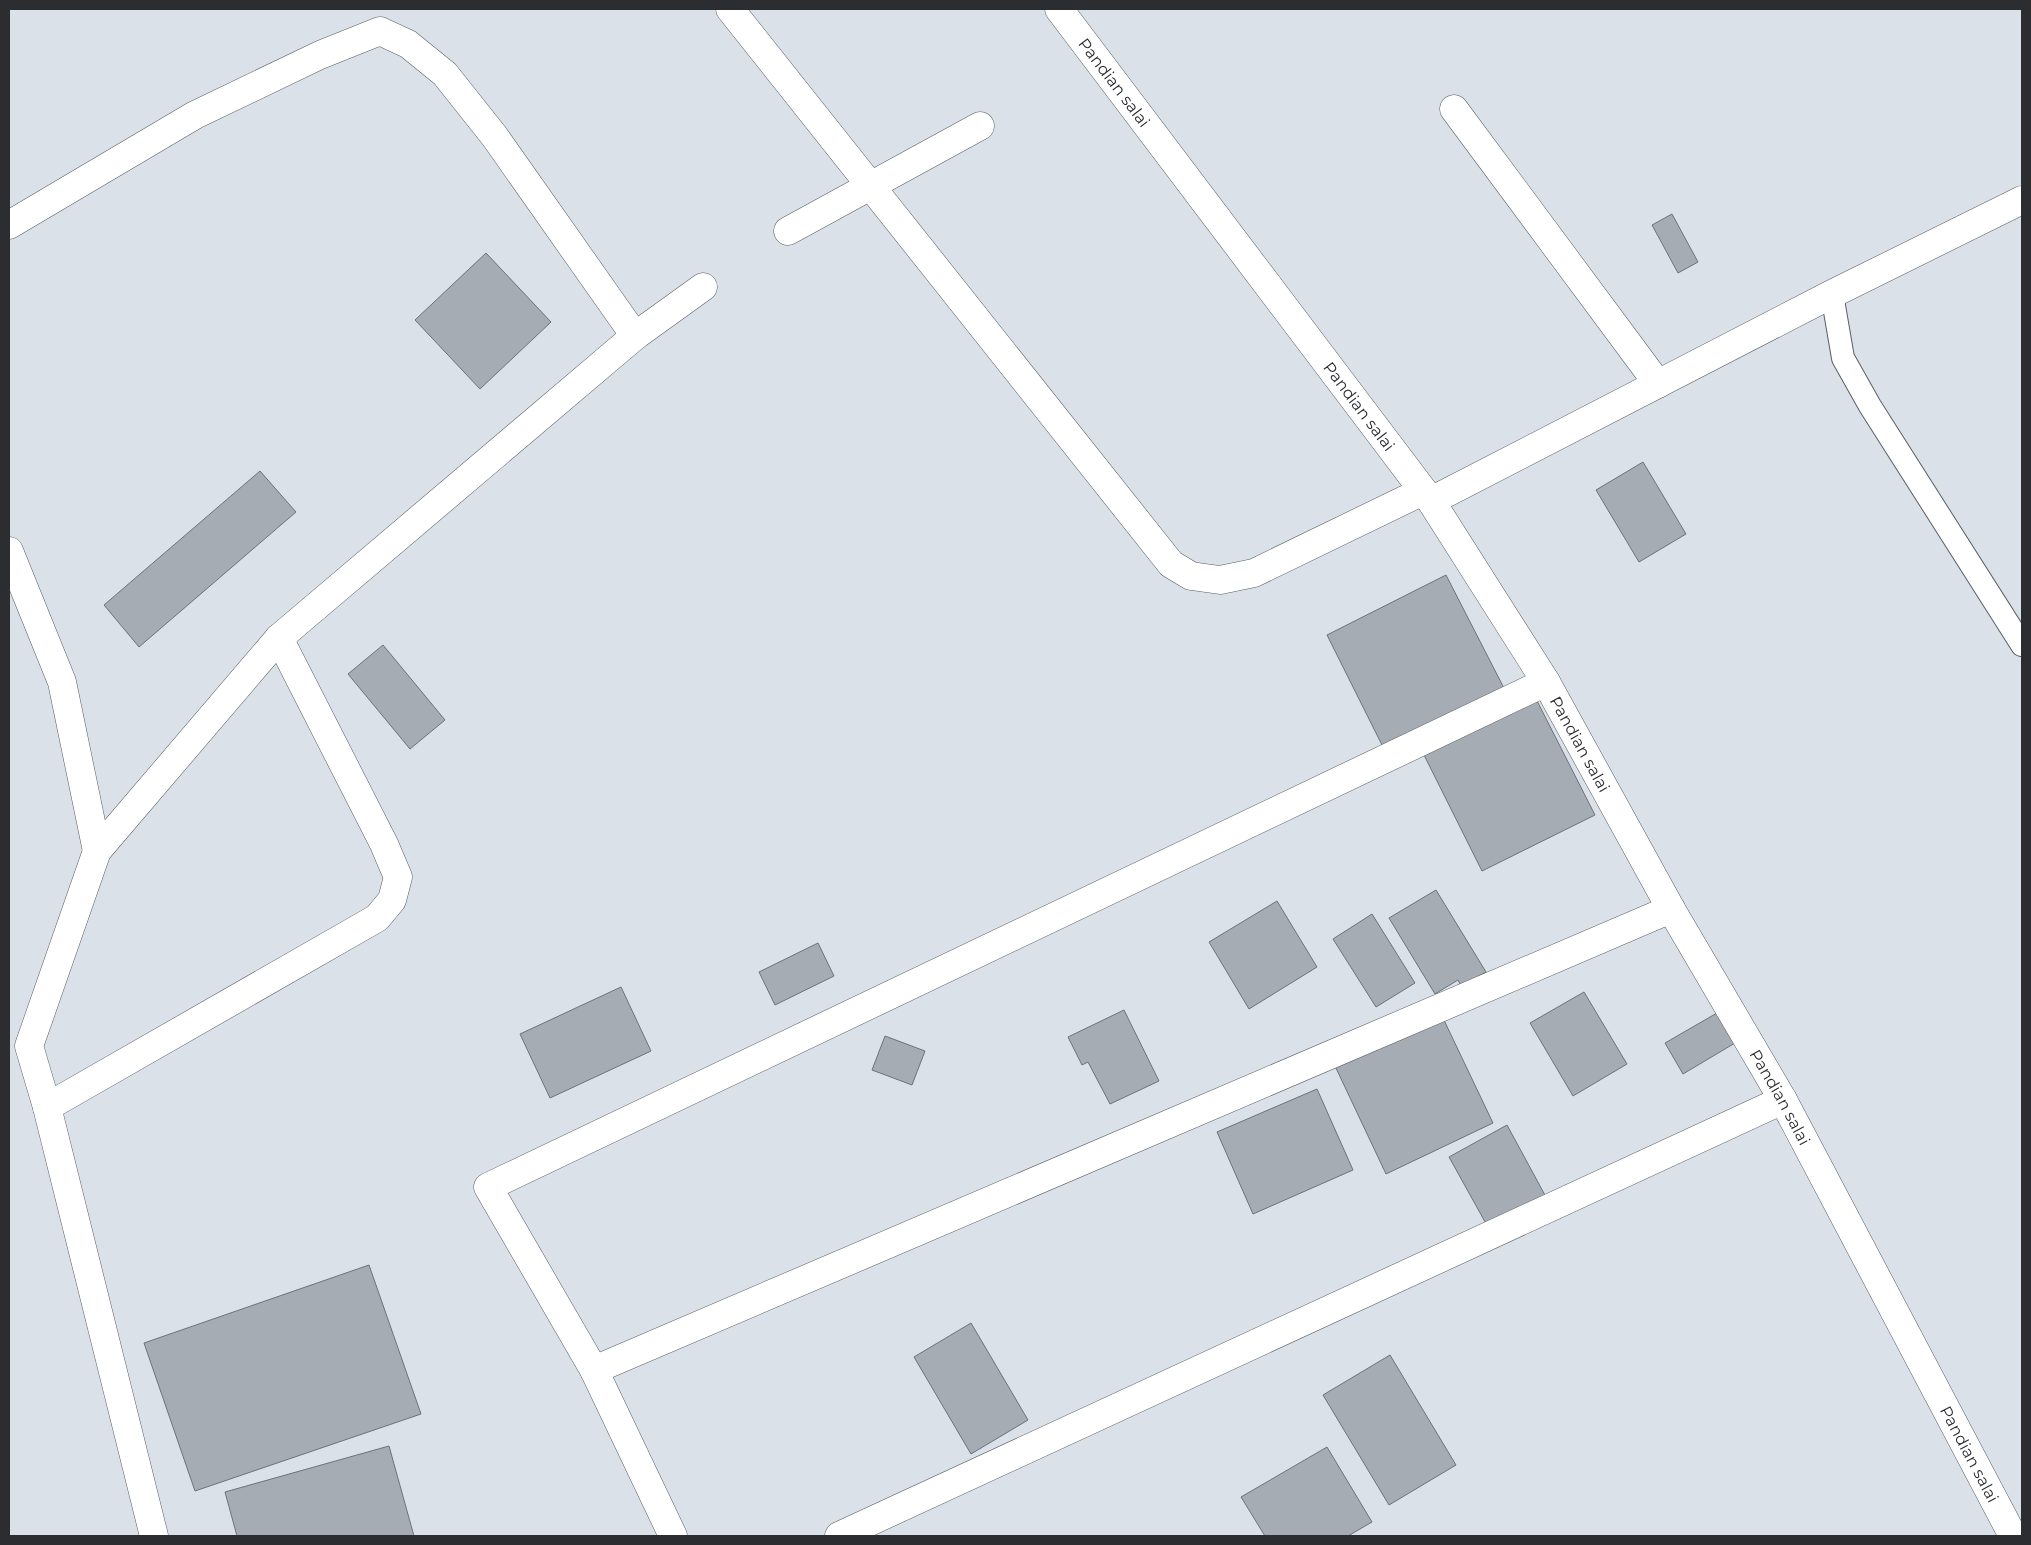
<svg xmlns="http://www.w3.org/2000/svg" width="2031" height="1545" viewBox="0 0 2031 1545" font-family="Montserrat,sans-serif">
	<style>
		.building { fill: #a5acb4; stroke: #6c7279 }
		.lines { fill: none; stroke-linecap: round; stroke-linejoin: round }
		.service-casing { stroke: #595f66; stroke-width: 24 }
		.minor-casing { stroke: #595f66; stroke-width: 29 }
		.service { stroke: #fff; stroke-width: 22 }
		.minor { stroke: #fff; stroke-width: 28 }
		.labels { text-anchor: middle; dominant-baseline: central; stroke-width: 4; stroke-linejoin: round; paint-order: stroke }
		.street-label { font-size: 16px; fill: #2b2d31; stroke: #dae1e9 }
	</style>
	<rect width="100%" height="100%" fill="#dae1e9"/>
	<path class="building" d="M1672 214 1698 262 1678 273 1652 225Z
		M486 253 551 322 480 389 415 320Z
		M1643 462 1686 534 1639 562 1596 490Z
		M260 471 296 512 139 647 104 605Z
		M1446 575 1507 694 1387 755 1327 635Z
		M383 645 445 720 410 749 348 674Z
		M1532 691 1595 815 1482 871 1420 747Z
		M1436 890 1486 972 1461 986 1458 980 1435 994 1389 918Z
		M1277 901 1317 967 1249 1009 1209 942Z
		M1372 914 1415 983 1376 1007 1333 939Z
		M818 943 834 976 775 1005 759 972Z
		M621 987 651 1051 550 1098 520 1034Z
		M1584 992 1627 1064 1573 1096 1530 1023Z
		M1124 1010 1159 1081 1110 1104 1088 1062 1082 1065 1068 1037Z
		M1717 1013 1735 1043 1683 1074 1665 1043Z
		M1442 1016 1493 1123 1386 1174 1335 1066Z
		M885 1036 925 1051 912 1085 872 1070Z
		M1317 1089 1353 1170 1253 1214 1217 1132Z
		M1507 1125 1546 1197 1489 1229 1449 1157Z
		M369 1265 421 1414 195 1491 144 1343Z
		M971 1323 1028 1420 971 1454 914 1357Z
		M1390 1355 1456 1465 1389 1505 1323 1395Z
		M389 1446 414 1536H237L225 1492Z
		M1327 1447 1372 1522 1348 1536H1265L1241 1497Z"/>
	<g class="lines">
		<g class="service-casing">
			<path id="service" d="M1832 294 1843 358 1870 406 2022 645"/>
		</g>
		<g class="minor-casing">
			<g id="minor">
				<path d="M730 9 1171 564 1191 576 1220 580 1254 573 1423 491"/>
				<path id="s1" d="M1059 9 1431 501 1546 682 1671 909 1783 1100 2013 1536"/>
				<path d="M1454 109 1658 384"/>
				<path d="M9 225 195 115 320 55 380 31 408 44 445 74 495 137 635 336"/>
				<path d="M788 231 980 126"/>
				<path d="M1431 501 1832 294 2022 200"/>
				<path d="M9 551 62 682 97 851"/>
				<path d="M47 1107 377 918 392 900 398 877 384 844 279 638"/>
				<path d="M594 1370 1671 909"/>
				<path d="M154 1536 47 1107 29 1046 97 851 279 638 635 336 703 287"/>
				<path d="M673 1536 594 1370 488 1187 1546 682"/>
				<path d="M839 1536 1783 1100"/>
			</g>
		</g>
		<use href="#service" class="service"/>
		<use href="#minor" class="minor"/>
	</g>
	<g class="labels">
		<g class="street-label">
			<text stroke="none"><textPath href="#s1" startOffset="92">Pandian salai</textPath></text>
			<text stroke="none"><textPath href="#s1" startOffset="498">Pandian salai</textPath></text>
			<text stroke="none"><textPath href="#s1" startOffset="902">Pandian salai</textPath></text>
			<text stroke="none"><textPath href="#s1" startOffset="1308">Pandian salai</textPath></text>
			<text stroke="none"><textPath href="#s1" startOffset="1712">Pandian salai</textPath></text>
		</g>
	</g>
	<rect width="2031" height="1545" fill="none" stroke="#2b2d31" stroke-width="20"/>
</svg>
